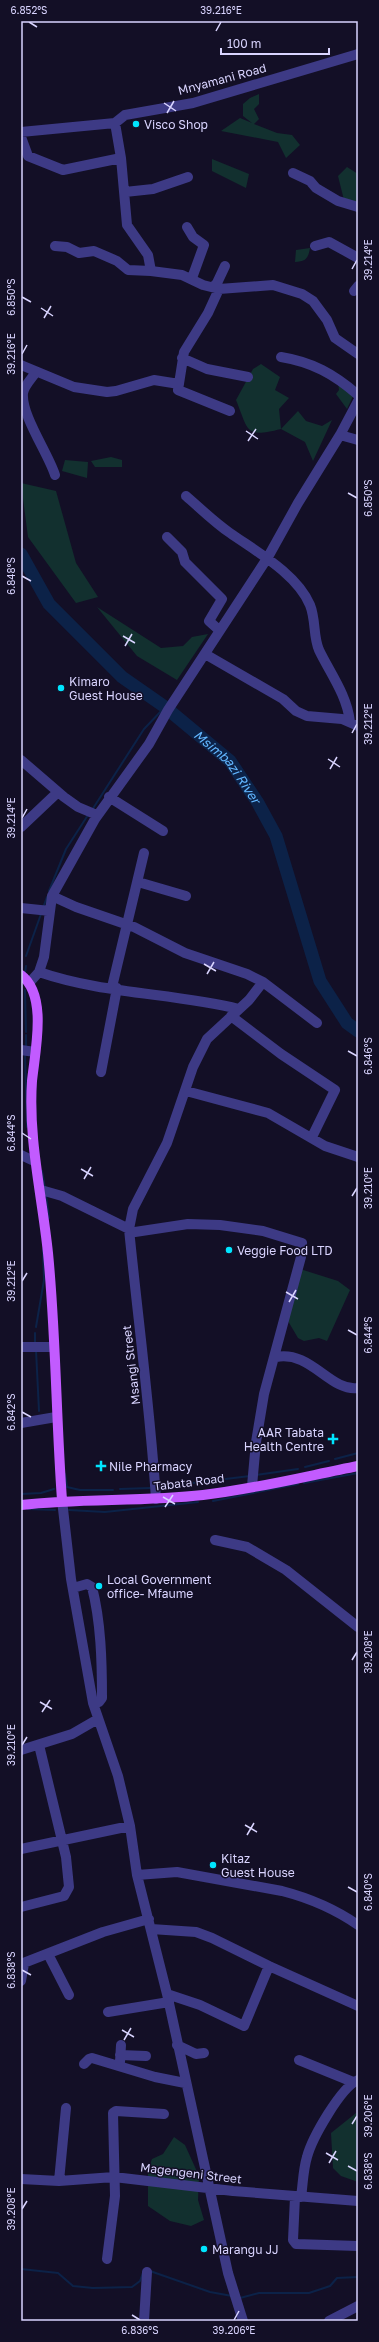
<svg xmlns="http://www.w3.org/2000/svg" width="379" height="2342" viewBox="0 0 379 2342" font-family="'Golos Text',sans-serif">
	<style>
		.green { fill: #12302f }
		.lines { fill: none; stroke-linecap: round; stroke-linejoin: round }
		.stream { stroke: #0c2248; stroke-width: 2 }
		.river { stroke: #0c2248; stroke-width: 13 }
		.minor { stroke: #3d3a85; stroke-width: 10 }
		.major { stroke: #c25bff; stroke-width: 10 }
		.ticks { fill: none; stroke: #d9d4ff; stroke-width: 1.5 }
		.poi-dot { fill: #00e5ff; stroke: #130f26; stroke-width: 1.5 }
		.labels { text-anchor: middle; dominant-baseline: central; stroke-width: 3; stroke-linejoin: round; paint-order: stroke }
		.street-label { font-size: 12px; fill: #d9d4ff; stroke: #130f26 }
		.poi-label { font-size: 12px; fill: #d9d4ff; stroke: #130f26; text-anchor: start }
		.water-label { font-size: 13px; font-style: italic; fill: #62b6ff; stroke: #130f26 }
		.neatline { fill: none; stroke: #d9d4ff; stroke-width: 1.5 }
		.ticks-label { font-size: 10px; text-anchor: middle; fill: #d9d4ff }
	</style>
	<rect width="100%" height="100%" fill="#130f26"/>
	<path class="green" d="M259 94V104L254 109 259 119 254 124 277 133 292 135 300 145 286 158 278 142 221 131 240 118 252 123 243 116V104L250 98Z
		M212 159 249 174 246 188 212 171Z
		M347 167 358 174V202L344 200 338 176Z
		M310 248C308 259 306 261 295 262L296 250Z
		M261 364 280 377 275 390 289 398 279 409 281 429 298 411 306 421 322 426 332 420 313 461 305 442 281 429C245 438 249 432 236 400L253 369Z
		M338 382 354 394 347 409 336 394 339 390Z
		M111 457 122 460V467H95L91 461Z
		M65 460 88 462 87 478 62 471Z
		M21 483 56 491 76 563 98 597 76 603 28 537Z
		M97 607 161 648 183 646 192 637 208 634 177 680 137 656Z
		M300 1269 338 1281 350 1290 327 1341 319 1338 304 1341 298 1338 288 1321Z
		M356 2113H358V2182L341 2176 333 2168 331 2133Z
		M174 2137 185 2145 199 2176 198 2200 204 2220 191 2226 170 2221 148 2206V2170L152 2159 163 2154Z"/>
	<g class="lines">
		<path class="stream" d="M92 810 144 729 165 707
			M49 891 66 849 88 815
			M43 908 47 897
			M26 956 41 914
			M25 973 26 966
			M25 990 26 1032
			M26 1047V1035
			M25 1054 27 1127
			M42 1171 45 1188
			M46 1195 49 1218
			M36 1327 44 1280 43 1249
			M35 1333V1344
			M36 1350 39 1411
			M335 1459 358 1453
			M305 1467 329 1461
			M65 1474 67 1487 80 1490H113
			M256 1475 298 1469
			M304 1483 358 1473
			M160 1487 250 1476
			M120 1489 150 1488
			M21 1494 41 1493 54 1489
			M213 1501 298 1484
			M28 1509 55 1510
			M69 1510 105 1512 198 1502
			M21 2269 58 2273 73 2286 93 2288 132 2287 140 2281 144 2270
			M150 2271 210 2292 232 2296
			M240 2298 259 2293H309L330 2286 337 2278 358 2277"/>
		<path class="river" id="s1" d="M21 554 49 604 122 677 165 707 230 761 258 803 276 836 320 981 347 1023 358 1031"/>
		<path class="minor" d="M115 123 121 158 127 225 148 255 151 271 182 275 203 285 219 289 273 285 302 294 313 301 327 320 335 338 358 354
			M21 132 115 123 125 115 193 103 358 54
			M21 137 28 156 63 170 121 158
			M293 173 310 181 316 188 338 201 358 207
			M125 192 153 189 188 177
			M187 227 193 237 204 245 192 278
			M55 246 67 247 79 253 94 251 117 261 128 270 151 271
			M315 246 329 242 358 258
			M213 287 217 283 225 266
			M219 289 208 313 184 352 178 390 230 411
			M354 291 358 286
			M281 357C312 362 334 374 358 395
			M182 358 207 369 248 377
			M21 365 74 387 107 392 116 391 154 380 179 384
			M36 372C32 378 24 386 23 393 21 415 48 453 55 475
			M340 435 358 440
			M186 496C200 508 214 522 230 533 257 552 297 574 310 605 316 620 313 636 319 650 330 673 347 695 350 722
			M167 537 182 552 185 562 222 599 209 621 219 630
			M205 654 283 699 296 711 307 716 342 719 358 726
			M21 760 64 797 78 807 97 815
			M109 797 163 831
			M21 827 58 792
			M138 882 186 896
			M52 896 76 907 134 927 185 953 247 974 263 982 317 1023
			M21 908 50 911
			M39 972C103 994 173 993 239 1009
			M30 982 39 972 44 957 52 896 95 819 149 744 168 710 268 557 298 503 340 435 358 401
			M112 987 144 853
			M231 1016 281 1054 335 1090 312 1137
			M21 1050 35 1052
			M101 1072 117 988
			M186 1091 268 1113 325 1146 358 1157
			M21 1155 34 1161
			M41 1190 62 1196 135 1232 188 1224 220 1225 263 1231 302 1243 301 1257 264 1394 256 1442 252 1486
			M21 1347H54
			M276 1357C311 1350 330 1392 358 1388
			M21 1423 56 1417
			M156 1499C150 1408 138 1319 129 1229L133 1209 167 1143 193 1067 207 1039 249 1000 263 982
			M62 1500 71 1579 93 1703 118 1776 130 1826 137 1875 167 1994 228 2273 243 2321
			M215 1540 247 1547 286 1570 358 1627
			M73 1588 87 1584 92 1587C101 1622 102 1662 102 1698L99 1702 93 1703
			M21 1750 72 1734 98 1719
			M21 1849 130 1826
			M137 1875 177 1872 282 1891C309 1898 335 1909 358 1925
			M21 1907 64 1896 69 1887 66 1857 39 1745
			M151 1929 196 1932 212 1938 269 1966 358 2006
			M48 1954 69 1995
			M21 1964 103 1932 149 1919
			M21 1981 24 1964
			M167 1994 200 2005 244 2026 269 1966
			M108 2012 169 2002
			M177 2045 196 2054 204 2053
			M120 2055 146 2056
			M299 2060 353 2082
			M120 2062 121 2045
			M84 2064 89 2059 92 2058 155 2077 185 2083
			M21 2179 59 2181 114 2177 233 2191 358 2201
			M59 2181 66 2108
			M295 2197 293 2240 296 2244 358 2246
			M301 2197C303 2184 303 2170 307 2157 312 2138 341 2087 358 2080
			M107 2259 115 2196 113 2113 116 2111 164 2114
			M144 2321 147 2272
			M329 2321 358 2306"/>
		<path class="major" d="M21 975C48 995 35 1051 32 1081 28 1139 42 1195 48 1253 56 1335 56 1418 62 1500
			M21 1505C82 1498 142 1502 203 1495 255 1489 307 1476 358 1466"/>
	</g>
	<path class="ticks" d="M29 22 37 27M216 31 221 22M164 103 176 111M167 113 174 101M352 269 357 260M22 297 31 302M41 308 53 316M44 318 51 306M22 354 27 345M246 431 258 439M248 441 256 429M348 493 357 498M22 576 31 581M123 636 135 643M125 646 132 634M352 733 357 724M328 759 340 767M330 769 337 757M22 818 27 809M204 964 216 971M207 974 214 962M348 1051 357 1056M22 1133 31 1139M81 1169 93 1176M84 1179 91 1167M352 1196 357 1188M22 1281 27 1273M286 1292 298 1299M289 1302 296 1290M348 1330 357 1335M22 1412 31 1417M163 1497 175 1504M165 1507 173 1495M352 1660 357 1652M40 1702 52 1709M42 1712 50 1700M22 1745 27 1737M245 1825 257 1832M247 1835 254 1823M348 1887 357 1892M22 1970 31 1975M122 2030 134 2037M124 2040 131 2028M352 2124 357 2116M326 2153 338 2160M329 2163 336 2151M348 2166 357 2171M22 2209 27 2201M132 2315 140 2320M234 2320 239 2311"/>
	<g class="poi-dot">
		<circle cx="136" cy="124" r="4"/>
		<circle cx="61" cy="688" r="4"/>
		<circle cx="229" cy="1250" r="4"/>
		<path d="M331 1433h4v4h4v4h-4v4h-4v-4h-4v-4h4z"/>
		<path d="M99 1460h4v4h4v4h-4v4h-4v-4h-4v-4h4z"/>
		<circle cx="99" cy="1586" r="4"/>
		<circle cx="213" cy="1865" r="4"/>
		<circle cx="204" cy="2249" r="4"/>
	</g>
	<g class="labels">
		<g class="street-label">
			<text transform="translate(222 79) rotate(-15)">Mnyamani Road</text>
			<text transform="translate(131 1365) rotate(-97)">Msangi Street</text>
			<text transform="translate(189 1482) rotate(-7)">Tabata Road</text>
			<text transform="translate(191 2173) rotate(7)">Magengeni Street</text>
		</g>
		<g class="poi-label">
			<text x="144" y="124">Visco Shop</text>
			<text x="69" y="681">Kimaro<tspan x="69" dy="14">Guest House</tspan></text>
			<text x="237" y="1250">Veggie Food LTD</text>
			<text x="324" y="1432" text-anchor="end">AAR Tabata<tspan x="324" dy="14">Health Centre</tspan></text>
			<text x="109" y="1466">Nile Pharmacy</text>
			<text x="107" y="1579">Local Government<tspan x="107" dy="14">office- Mfaume</tspan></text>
			<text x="221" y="1858">Kitaz<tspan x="221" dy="14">Guest House</tspan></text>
			<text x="212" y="2249">Marangu JJ</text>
		</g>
		<g class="water-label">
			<text stroke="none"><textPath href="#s1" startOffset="300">Msimbazi River</textPath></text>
		</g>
	</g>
	<rect width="379" height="2342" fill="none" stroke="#130f26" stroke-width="44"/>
	<path d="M221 48v6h108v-6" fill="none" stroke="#d9d4ff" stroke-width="2"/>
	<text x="227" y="48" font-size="12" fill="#d9d4ff" stroke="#130f26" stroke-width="3" paint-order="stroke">100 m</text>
	<rect x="22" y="22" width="335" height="2298" class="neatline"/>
	<g class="ticks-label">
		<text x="29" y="14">6.852°S</text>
		<text x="221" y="14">39.216°E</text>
		<text transform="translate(368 260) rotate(-90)" y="4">39.214°E</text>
		<text transform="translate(11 297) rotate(-90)" y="4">6.850°S</text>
		<text transform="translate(11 354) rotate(-90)" y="4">39.216°E</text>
		<text transform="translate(368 498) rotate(-90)" y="4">6.850°S</text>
		<text transform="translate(11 576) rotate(-90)" y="4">6.848°S</text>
		<text transform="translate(368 724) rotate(-90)" y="4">39.212°E</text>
		<text transform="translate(11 818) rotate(-90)" y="4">39.214°E</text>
		<text transform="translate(368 1056) rotate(-90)" y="4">6.846°S</text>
		<text transform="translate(11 1133) rotate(-90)" y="4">6.844°S</text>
		<text transform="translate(368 1188) rotate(-90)" y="4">39.210°E</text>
		<text transform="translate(11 1281) rotate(-90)" y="4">39.212°E</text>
		<text transform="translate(368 1335) rotate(-90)" y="4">6.844°S</text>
		<text transform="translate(11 1412) rotate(-90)" y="4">6.842°S</text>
		<text transform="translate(368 1652) rotate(-90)" y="4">39.208°E</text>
		<text transform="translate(11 1745) rotate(-90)" y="4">39.210°E</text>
		<text transform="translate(368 1892) rotate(-90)" y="4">6.840°S</text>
		<text transform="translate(11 1970) rotate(-90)" y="4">6.838°S</text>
		<text transform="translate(368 2116) rotate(-90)" y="4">39.206°E</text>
		<text transform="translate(368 2171) rotate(-90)" y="4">6.838°S</text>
		<text transform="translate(11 2209) rotate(-90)" y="4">39.208°E</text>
		<text x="140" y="2334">6.836°S</text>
		<text x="234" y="2334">39.206°E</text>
	</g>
</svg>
